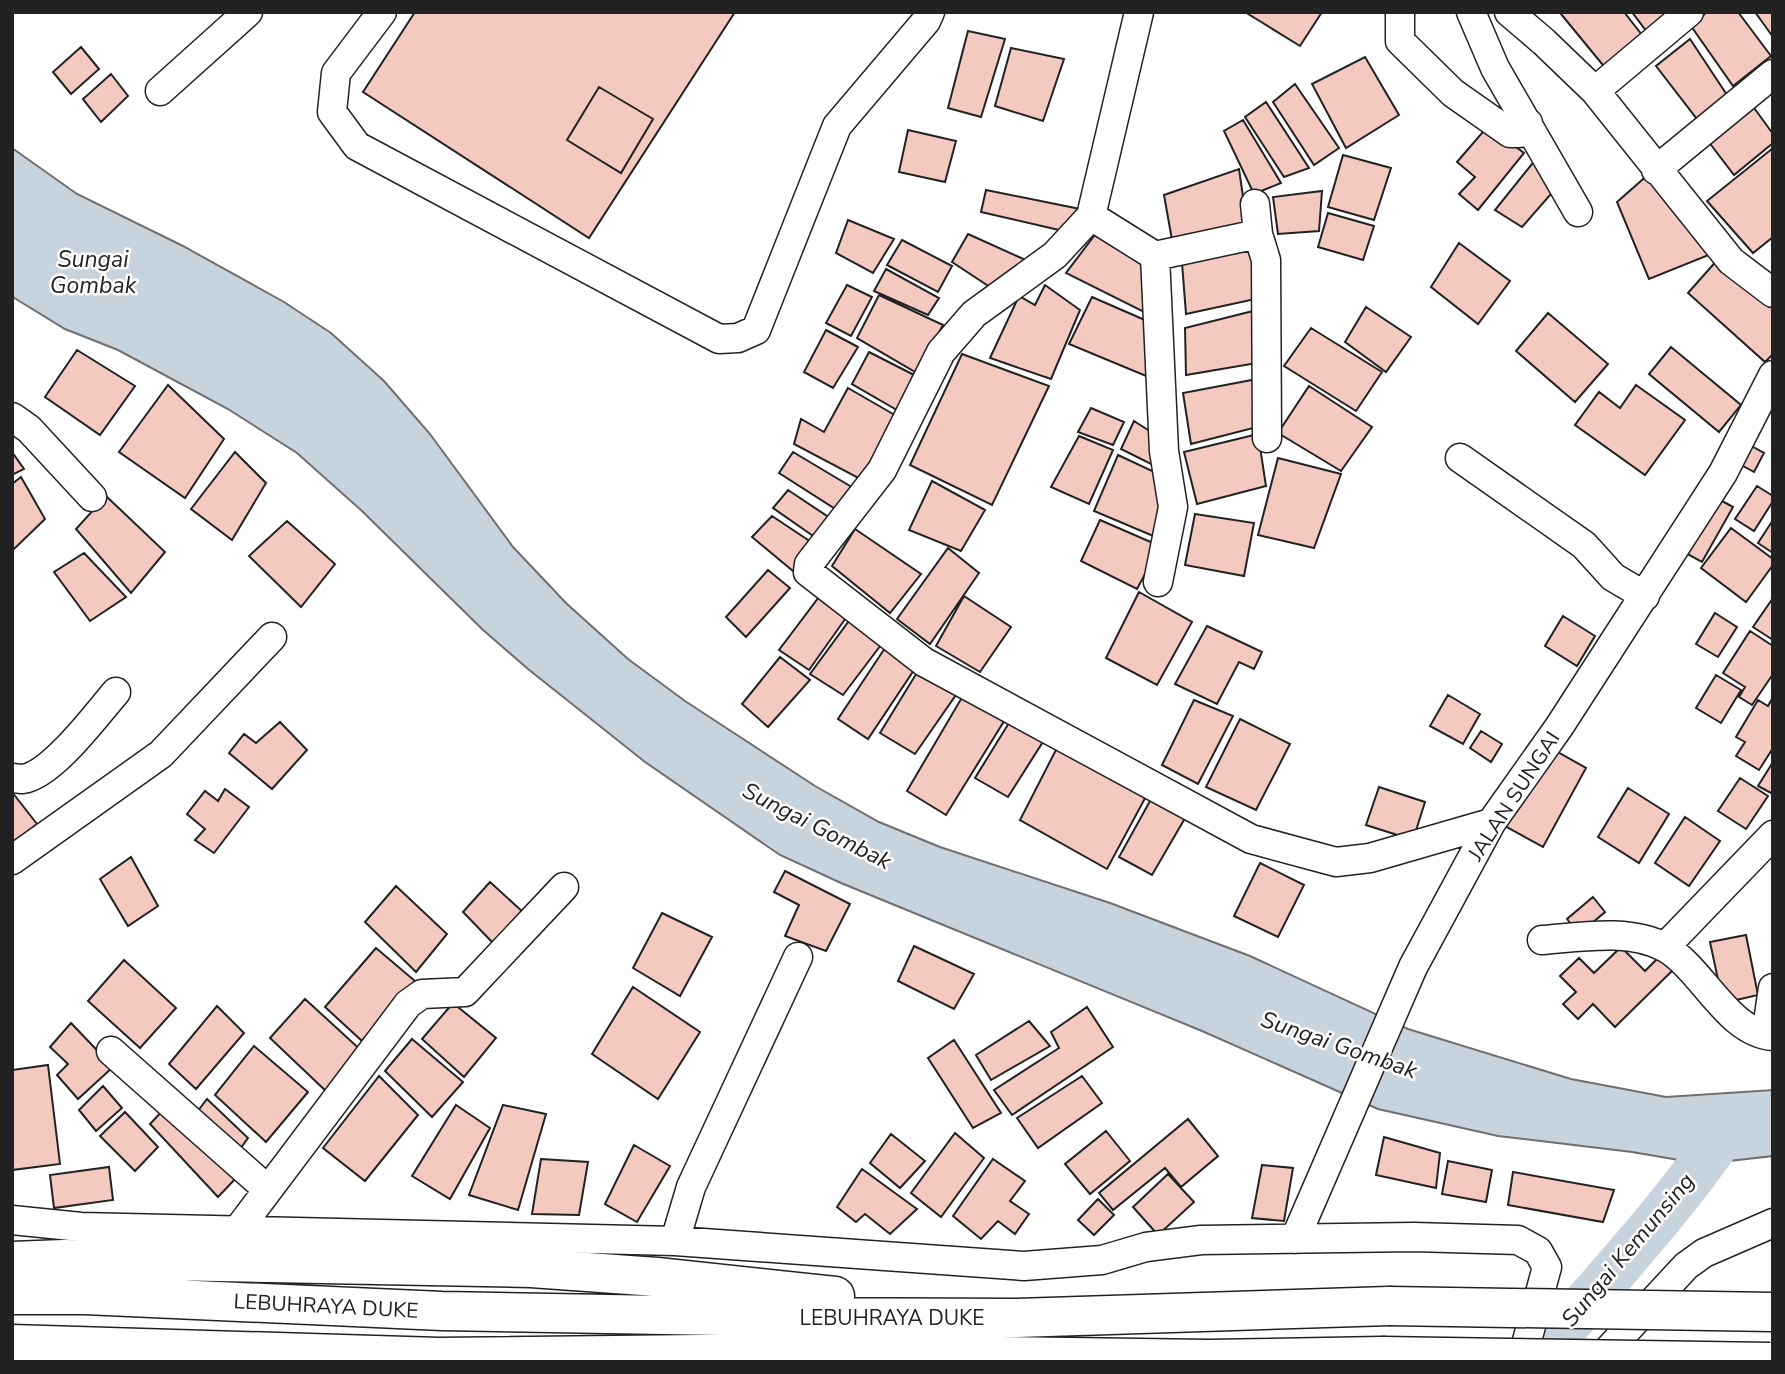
<svg xmlns="http://www.w3.org/2000/svg" width="1785" height="1374" viewBox="0 0 1785 1374" font-family="'Nunito Sans',sans-serif">
	<style>
		.water { fill: #c7d3dd; stroke: #6f6f6f; stroke-width: 2 }
		.lines { fill: none; stroke-linecap: round; stroke-linejoin: round }
		.river { stroke: #c7d3dd; stroke-width: 46 }
		.building { fill: #f3c9c0; stroke: #222; stroke-width: 2 }
		.minor-casing { stroke: #222; stroke-width: 31 }
		.highway-casing { stroke: #222; stroke-width: 41 }
		.minor { stroke: #fff; stroke-width: 28 }
		.highway { stroke: #fff; stroke-width: 38 }
		.highway-bridge-casing { stroke: #222; stroke-width: 41; stroke-linecap: butt }
		.highway-bridge { stroke: #fff; stroke-width: 38 }
		.labels { text-anchor: middle; dominant-baseline: central; stroke-width: 5; stroke-linejoin: round; paint-order: stroke }
		.street-label { font-size: 21px; fill: #222; stroke: #fff }
		.water-label { font-size: 23px; font-style: italic; fill: #222; stroke: #fff }
	</style>
	<rect width="100%" height="100%" fill="#fff"/>
	<path class="water" d="M12 148 77 194 183 246 284 302 331 333 384 381 430 434 513 547 566 603 628 659 685 701 815 786 879 822 940 847 1110 903 1250 956 1408 1029 1571 1079 1666 1097 1773 1090V1156L1702 1164 1632 1152 1498 1136 1378 1109 1202 1031 841 883 780 855 645 762 528 669 482 629 362 511 297 453 228 409 118 350 65 329 16 299 12 296Z"/>
	<g class="lines">
		<path class="river" d="M1534 1362C1598 1289 1665 1217 1721 1137"/>
	</g>
	<path class="building" d="M415 12H735L589 238 363 92Z
		M1245 12H1322L1300 46Z
		M1563 12H1624L1646 40 1607 70 1561 14Z
		M1632 12H1677L1650 36Z
		M1707 12H1738L1771 56 1733 86 1691 26Z
		M1755 12H1773V37Z
		M968 31 1005 39 981 117 948 108Z
		M1690 39 1727 95 1697 119 1656 66Z
		M81 47 99 69 71 94 53 72Z
		M1011 48 1064 59 1043 121 995 106Z
		M1365 57 1399 115 1346 148 1312 84Z
		M111 74 128 96 101 122 83 99Z
		M1295 84 1339 148 1314 165 1273 102Z
		M599 87 653 119 621 173 567 140Z
		M1266 102 1309 168 1284 177 1245 117Z
		M1752 105 1773 134V143L1734 175 1708 141Z
		M1243 120 1281 183 1254 194 1224 131Z
		M1488 126 1524 153 1478 210 1459 194 1475 177 1457 162Z
		M908 130 956 141 945 182 899 172Z
		M1773 148V237L1753 253 1707 201Z
		M1343 155 1391 168 1374 220 1328 207Z
		M1536 159 1558 186 1522 227 1495 210Z
		M1239 169 1247 224 1172 240 1164 195Z
		M1650 173 1716 252 1649 279 1617 202Z
		M986 190 1085 210 1072 233 981 212Z
		M1322 191 1319 231 1278 234 1273 197Z
		M1328 213 1374 226 1363 260 1318 247Z
		M848 220 894 239 873 273 836 253Z
		M1097 232 1149 262 1148 314 1066 273Z
		M968 234 1030 262 993 289 952 262Z
		M902 240 952 266 938 292 887 265Z
		M1459 243 1510 281 1478 324 1431 287Z
		M1257 249 1260 298 1186 314 1182 263Z
		M1719 258 1773 302V354L1765 362 1688 293Z
		M886 269 939 298 928 315 874 291Z
		M847 285 872 297 851 336 826 323Z
		M1045 285 1080 310 1051 379 990 358 1019 296 1035 305Z
		M879 295 943 325 917 373 857 338Z
		M1092 297 1154 324 1151 378 1069 344Z
		M1366 307 1411 337 1386 372 1345 342Z
		M1253 311 1263 362 1186 375 1185 328Z
		M1548 313 1608 364 1575 402 1516 351Z
		M1311 328 1382 372 1356 411 1284 366Z
		M826 330 858 347 833 388 804 372Z
		M1671 347 1741 405 1719 432 1649 374Z
		M77 350 135 386 100 435 45 397Z
		M869 352 922 379 902 413 852 384Z
		M962 354 1049 386 992 505 910 465Z
		M1257 379V427L1191 444 1183 393Z
		M168 385 224 439 185 498 119 452Z
		M1636 385 1685 420 1645 475 1575 425 1599 392 1620 408Z
		M1309 386 1372 427 1341 471 1278 433Z
		M848 388 900 418 864 481 794 444 801 419 824 432Z
		M1091 408 1124 422 1113 445 1078 432Z
		M1134 421 1159 437 1157 467 1121 449Z
		M1258 434 1266 486 1197 504 1184 452Z
		M1079 436 1113 450 1089 504 1051 487Z
		M1746 443 1764 453 1754 472 1736 462Z
		M12 452 24 469 12 475Z
		M235 452 266 483 232 540 191 509Z
		M793 452 855 489 840 512 779 473Z
		M1118 455 1163 476 1158 538 1094 511Z
		M1278 458 1341 474 1314 548 1258 535Z
		M21 477 45 519 12 551V484Z
		M932 481 985 510 961 551 909 530Z
		M1757 486 1773 496V501L1754 531 1735 519Z
		M788 490 833 520 816 538 773 508Z
		M1711 495 1733 507 1702 562 1680 550Z
		M106 496 165 552 131 593 76 529Z
		M1195 514 1254 523 1244 576 1185 565Z
		M772 516 814 544 793 571 752 537Z
		M1100 520 1160 546 1137 589 1081 561Z
		M1773 520V553L1758 543Z
		M287 521 335 564 301 607 249 556Z
		M1731 528 1773 559V565L1746 602 1701 568Z
		M855 529 921 574 890 613 832 566Z
		M948 548 979 573 930 644 897 619Z
		M84 553 126 597 90 621 54 572Z
		M768 570 790 588 746 637 726 617Z
		M1139 592 1192 622 1157 685 1106 658Z
		M822 593 848 615 809 670 779 650Z
		M964 596 1011 627 980 672 936 646Z
		M1773 598V640L1753 627Z
		M1715 613 1737 627 1718 657 1696 644Z
		M854 614 884 641 843 695 810 674Z
		M1563 616 1595 636 1577 666 1545 646Z
		M1207 626 1262 652 1254 669 1239 662 1217 704 1175 684Z
		M1750 631 1773 646V674L1752 705 1739 697 1745 687 1723 673Z
		M887 645 918 664 868 739 838 719Z
		M780 657 810 680 768 727 742 704Z
		M921 666 960 689 915 754 880 733Z
		M1716 675 1741 690 1721 723 1696 708Z
		M964 694 1006 718 946 815 907 791Z
		M1448 695 1480 714 1463 744 1430 726Z
		M1773 697V748L1759 770 1736 756 1745 742 1736 737 1758 700 1768 706Z
		M1194 700 1233 716 1198 784 1162 765Z
		M1012 718 1046 737 1008 797 975 778Z
		M1240 719 1290 744 1256 810 1206 787Z
		M280 722 307 750 272 789 229 753 244 734 256 743Z
		M1481 731 1502 744 1491 762 1470 748Z
		M1060 742 1150 789 1107 869 1020 820Z
		M1549 747 1586 768 1543 847 1501 824Z
		M1773 762V794L1758 786Z
		M1740 778 1768 796 1746 829 1718 811Z
		M1379 787 1425 802 1413 840 1366 825Z
		M1628 788 1669 814 1639 863 1598 837Z
		M225 789 249 807 214 853 195 840 205 829 187 814 205 791 218 801Z
		M12 792 37 824 12 844Z
		M1155 792 1188 813 1152 875 1119 857Z
		M1685 817 1720 841 1689 886 1655 863Z
		M131 857 158 906 128 926 100 879Z
		M1260 863 1304 885 1278 937 1234 916Z
		M785 871 850 904 826 951 785 936 799 905 774 892Z
		M490 882 524 913 493 943 463 912Z
		M396 886 447 934 416 972 365 922Z
		M1593 897 1605 912 1579 934 1567 919Z
		M662 913 712 937 680 996 633 968Z
		M1746 935 1758 995 1723 1003 1710 942Z
		M914 946 974 974 954 1009 898 981Z
		M1621 947 1645 971 1660 956 1673 970 1615 1027 1593 1004 1578 1019 1563 1004 1576 992 1560 976 1579 958 1594 973Z
		M376 948 415 981 362 1041 325 1007Z
		M124 960 176 1008 140 1048 88 1001Z
		M633 987 700 1032 658 1099 592 1054Z
		M305 999 364 1053 329 1094 270 1038Z
		M453 1003 496 1038 464 1077 422 1039Z
		M217 1006 244 1033 196 1089 169 1064Z
		M1087 1007 1113 1047 1012 1115 994 1090 1059 1048 1051 1032Z
		M1029 1021 1050 1046 991 1080 976 1055Z
		M71 1023 113 1067 78 1099 57 1075 68 1064 50 1047Z
		M412 1039 463 1082 432 1117 385 1071Z
		M954 1040 1001 1113 973 1128 928 1058Z
		M254 1046 308 1092 266 1142 215 1095Z
		M48 1065 60 1164 12 1170V1070Z
		M379 1076 418 1115 365 1181 323 1148Z
		M1082 1076 1102 1103 1038 1148 1017 1118Z
		M103 1086 122 1108 96 1131 79 1110Z
		M207 1099 248 1138 237 1153 194 1116Z
		M456 1105 490 1128 450 1199 412 1176Z
		M503 1105 546 1114 518 1210 469 1195Z
		M166 1107 238 1176 218 1197 150 1124Z
		M125 1112 158 1147 135 1171 100 1136Z
		M1188 1119 1218 1156 1181 1187 1165 1168 1113 1210 1099 1193Z
		M1106 1131 1130 1161 1090 1194 1065 1164Z
		M955 1133 984 1158 941 1217 911 1193Z
		M891 1134 925 1161 900 1188 870 1163Z
		M1384 1137 1440 1153 1436 1188 1376 1175Z
		M634 1145 670 1166 637 1222 605 1204Z
		M541 1159 588 1162 579 1215 532 1214Z
		M993 1159 1025 1181 1010 1201 1029 1214 1015 1234 998 1221 981 1239 953 1216Z
		M1448 1161 1492 1170 1486 1202 1442 1194Z
		M1262 1165 1293 1168 1284 1221 1252 1218Z
		M109 1167 113 1200 54 1208 50 1175Z
		M862 1169 917 1209 890 1234 865 1214 856 1222 837 1207Z
		M1513 1172 1614 1190 1603 1222 1508 1205Z
		M1168 1174 1194 1202 1158 1235 1133 1207Z
		M1098 1199 1114 1215 1094 1235 1078 1220Z"/>
	<g class="lines">
		<g class="minor-casing">
			<path id="minor" d="M382 12 336 73 332 112 357 146 719 339 738 338 756 330 837 126 926 21 930 12
				M1139 12 1091 216 1055 255 974 314 941 352 882 470 809 564 808 572 924 662 1251 839 1336 862 1370 858 1491 823
				M1400 12V41L1453 93 1510 133H1519L1528 123
				M1471 12 1495 68 1578 212
				M1509 12 1544 42 1595 91 1731 261 1773 293
				M160 91 248 12
				M1595 91 1689 12
				M1656 170 1773 74
				M1255 204 1258 234 1266 260 1267 438
				M1091 216 1155 256 1164 451 1173 507 1158 582
				M1155 256 1258 234
				M12 417 29 429 92 497
				M1460 458 1584 545 1613 577 1645 596
				M12 778C16 778 20 779 23 779 52 775 97 714 116 692
				M12 860 161 754 272 637
				M1542 940C1581 937 1630 928 1666 948 1703 970 1728 1033 1773 1036
				M1665 947 1773 835
				M1766 1035 1773 988
				M111 1051 267 1189
				M12 1220 81 1227 675 1241 1024 1266 1102 1260 1146 1247 1201 1240 1414 1237 1518 1240 1538 1251 1547 1267 1525 1348 1517 1362
				M237 1231 408 1004 422 994 465 992 564 887
				M1295 1239 1413 967 1491 823 1559 727 1723 473 1773 375
				M675 1241 691 1187 798 957
				M1597 1362 1686 1266 1704 1253 1773 1223"/>
		</g>
		<g class="highway-casing">
			<path id="highway" d="M12 1261 64 1259 531 1268 657 1277 835 1296
				M12 1295H85L442 1311 773 1317 1017 1318 1389 1306
				M12 1344 439 1357 787 1353 1209 1359 1382 1356"/>
		</g>
		<use href="#minor" class="minor"/>
		<use href="#highway" class="highway"/>
		<g class="highway-bridge-casing">
			<path id="highway-bridge" d="M1389 1306 1773 1312
				M1382 1356 1770 1362"/>
		</g>
		<use href="#highway-bridge" class="highway-bridge"/>
	</g>
	<g class="labels">
		<g class="street-label">
			<text transform="translate(1514 796) rotate(-57)">JALAN SUNGAI</text>
			<text transform="translate(326 1306) rotate(3)">LEBUHRAYA DUKE</text>
			<text x="892" y="1318">LEBUHRAYA DUKE</text>
		</g>
		<g class="water-label">
			<text x="93" y="259">Sungai<tspan x="93" dy="26">Gombak</tspan></text>
			<text transform="translate(817 826) rotate(27)">Sungai Gombak</text>
			<text transform="translate(1339 1045) rotate(19)">Sungai Gombak</text>
			<text transform="translate(1628 1250) rotate(-50)">Sungai Kemunsing</text>
		</g>
	</g>
	<rect width="1785" height="1374" fill="none" stroke="#222222" stroke-width="28"/>
</svg>
